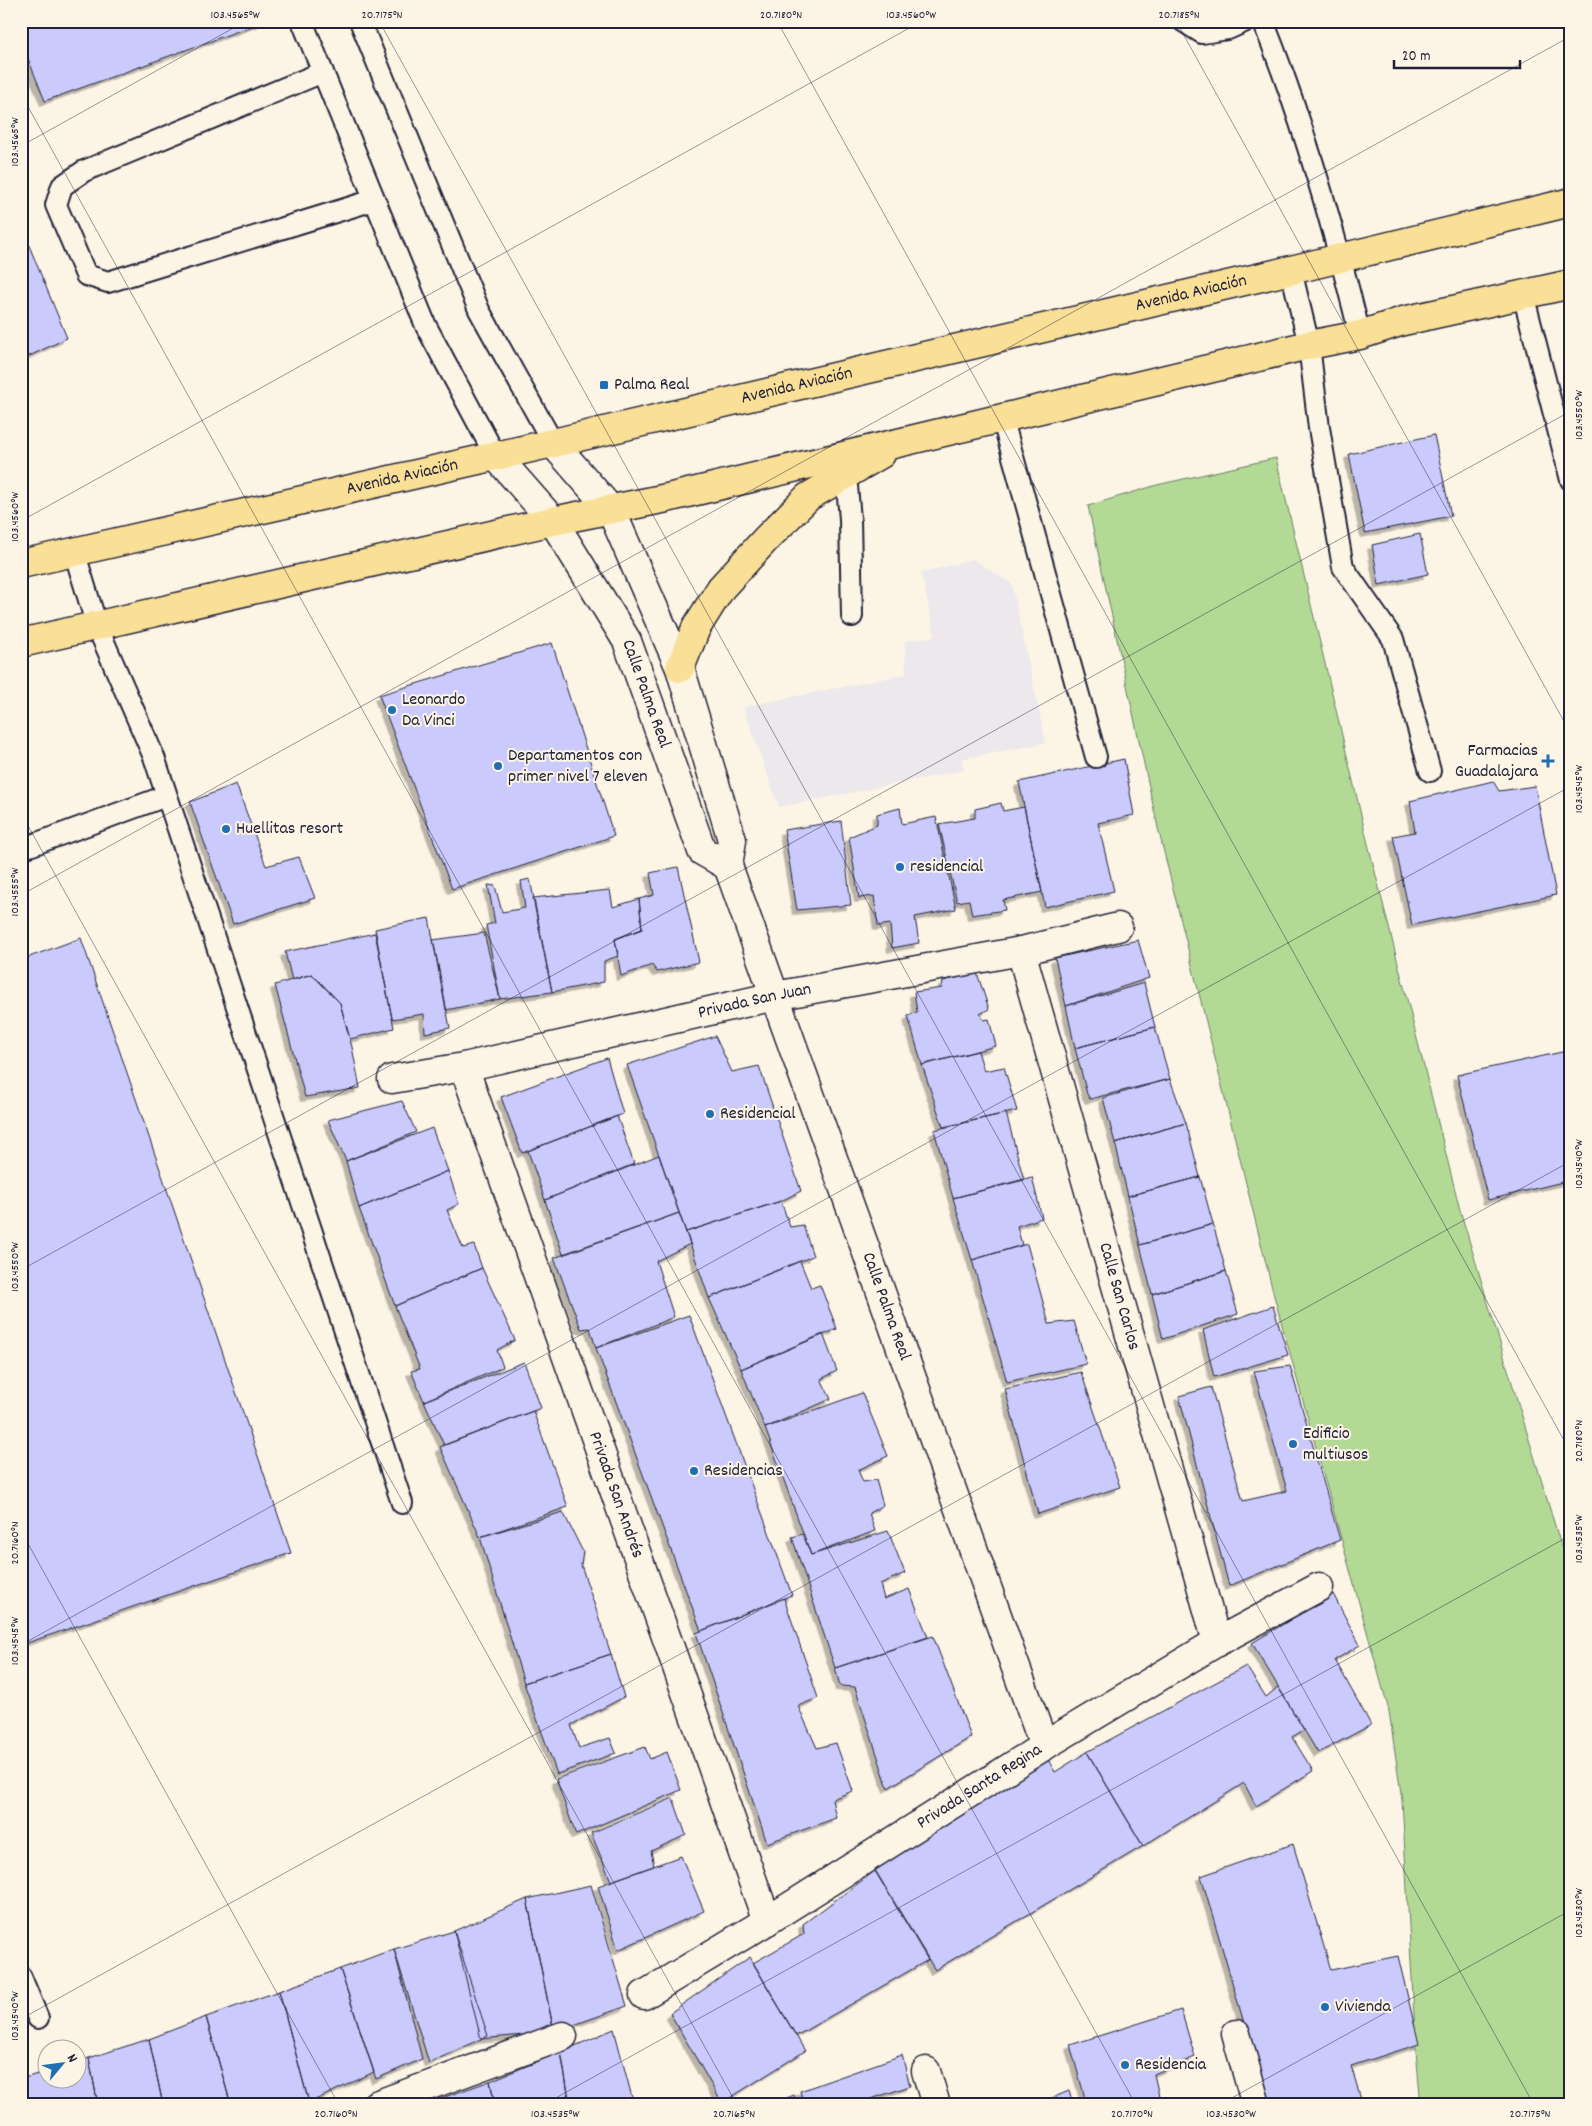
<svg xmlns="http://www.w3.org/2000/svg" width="1592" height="2126" viewBox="0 0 1592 2126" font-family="Dekko,sans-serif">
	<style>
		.built { fill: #ede8ec }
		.green { fill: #b3da95; stroke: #6a7e68 }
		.building { fill: #cacafd; stroke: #22223b; filter: url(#shadow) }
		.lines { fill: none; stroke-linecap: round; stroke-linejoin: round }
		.service-casing { stroke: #22223b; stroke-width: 24 }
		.minor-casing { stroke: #22223b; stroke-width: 31 }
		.primary-casing { stroke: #22223b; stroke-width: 31 }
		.service { stroke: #fcf5e5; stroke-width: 20 }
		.minor { stroke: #fcf5e5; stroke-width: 28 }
		.primary { stroke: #fadf96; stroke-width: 28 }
		.ticks { fill: none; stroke: #22223b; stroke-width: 1; stroke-opacity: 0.45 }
		.poi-dot { fill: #1f6fb2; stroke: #fcf5e5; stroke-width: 2 }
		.labels { text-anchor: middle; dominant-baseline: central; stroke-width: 4; stroke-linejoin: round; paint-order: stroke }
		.street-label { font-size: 18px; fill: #22223b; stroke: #fcf5e5 }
		.poi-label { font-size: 18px; fill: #22223b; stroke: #fcf5e5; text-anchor: start }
		.neatline { fill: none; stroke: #22223b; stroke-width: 2 }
		.ticks-label { font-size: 12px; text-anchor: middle; fill: #22223b }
	</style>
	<defs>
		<filter id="shadow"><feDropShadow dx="-4.5" dy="4.5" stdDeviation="0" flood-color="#0004"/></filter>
	</defs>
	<rect width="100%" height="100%" fill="#fcf5e5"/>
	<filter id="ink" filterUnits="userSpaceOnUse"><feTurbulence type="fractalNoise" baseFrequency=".02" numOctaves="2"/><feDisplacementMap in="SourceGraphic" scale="10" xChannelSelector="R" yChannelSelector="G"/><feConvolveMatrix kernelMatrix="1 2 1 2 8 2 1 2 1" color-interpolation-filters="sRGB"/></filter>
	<g filter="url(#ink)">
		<path class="built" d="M973 559 1012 584 1046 743 962 759 964 770 779 807 743 707 906 674 905 641 935 636 921 573Z"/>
		<path class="green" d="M1276 458 1367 840 1460 1210 1571 1579V2105H1421L1416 2051 1402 1800 1389 1711 1274 1296 1158 828 1088 506 1157 485Z"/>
		<path class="building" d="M21 21H266L45 101 21 41Z
			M21 226 67 338 21 360Z
			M1434 435 1451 516 1365 533 1349 454Z
			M1420 534 1428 574 1379 585 1372 545Z
			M552 643 614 836 452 889 379 695Z
			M1124 759 1134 815 1098 823 1114 891 1045 907 1019 782Z
			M1493 781 1499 791 1535 786 1556 895 1412 925 1393 836 1415 832 1410 801Z
			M236 784 266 866 299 857 315 898 233 924 190 802Z
			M1001 803 1003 811 1024 807 1042 892 1003 900 1005 910 972 915 969 900 957 902 939 824 975 818V809Z
			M900 808 902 824 936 817 956 909 915 917 919 943 892 948 890 924 878 926 874 896 859 898 849 837 877 825V814Z
			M841 821 851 905 797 910 784 830Z
			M678 867 699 962 657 972 652 965 621 976 615 939 642 929 639 899 654 895 650 873Z
			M530 879 552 992 500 999 486 925 495 923 488 885 495 886 502 912 525 908 521 881Z
			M610 890 613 907 639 899 642 929 615 939 618 956 604 961V982L552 992 533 898Z
			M429 918 450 1028 425 1033 424 1014 392 1019 375 929Z
			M375 933 394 1028 350 1039 340 1003 312 974 292 980 285 952Z
			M484 933 500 999 446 1010 433 940Z
			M81 938 291 1553 21 1645V960Z
			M1138 940 1149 978 1066 1006 1055 958Z
			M977 973 989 1009 980 1014 984 1020 989 1019 996 1046 922 1065 908 1016 917 1012 914 992 942 988 943 981Z
			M312 974 340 1003 352 1047 360 1088 305 1097 275 985Z
			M1144 983 1155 1027 1075 1048 1066 1006Z
			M1155 1027 1170 1079 1090 1099 1087 1094 1075 1048Z
			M715 1036 732 1072 759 1066 801 1191 781 1201 686 1232 627 1065Z
			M1571 1050V1180L1488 1200 1457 1075Z
			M978 1051 984 1071 1004 1067 1017 1111 943 1127 922 1065Z
			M607 1058 623 1114 522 1153 501 1097Z
			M1170 1079 1186 1123 1115 1143 1103 1098Z
			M402 1101 416 1132 346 1161 328 1120Z
			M1006 1113 1024 1180 953 1198 934 1130Z
			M617 1116 634 1164 545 1200 528 1151Z
			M1186 1123 1200 1177 1128 1196 1115 1143Z
			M432 1128 448 1171 359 1208 346 1161Z
			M659 1155 679 1213 563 1254 545 1200Z
			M448 1171 459 1204 447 1210 463 1248 474 1245 482 1268 395 1306 359 1208Z
			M1032 1177 1042 1218 1017 1226 1022 1245 972 1260 953 1198Z
			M1200 1177 1213 1224 1140 1245 1128 1196Z
			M781 1201 790 1227 803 1225 813 1256 709 1298 686 1232Z
			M679 1213 690 1244 656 1261 674 1317 596 1348 590 1328 581 1329 554 1258Z
			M1213 1224 1226 1271 1152 1294 1140 1245Z
			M1027 1244 1049 1324 1074 1321 1086 1364 1007 1382 972 1260Z
			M800 1261 811 1288 820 1285 837 1329 741 1369 709 1298Z
			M482 1268 515 1340 497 1350 503 1367 424 1401 411 1371 420 1369 395 1306Z
			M1226 1271 1238 1314 1163 1339 1152 1294Z
			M1273 1306 1288 1355 1214 1377 1203 1330Z
			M689 1315 792 1595 701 1631 596 1348Z
			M823 1334 837 1371 821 1379 831 1399 765 1428 741 1369Z
			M524 1362 541 1408 444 1445 424 1401Z
			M1290 1366 1340 1540 1229 1586 1179 1396 1211 1387 1243 1501 1287 1491 1254 1371Z
			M1081 1372 1120 1487 1038 1514 1005 1389Z
			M862 1393 888 1456 858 1470 863 1482 876 1480 883 1505 869 1513 875 1531 811 1555 765 1428Z
			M533 1411 568 1507 480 1537 440 1447Z
			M563 1512 583 1552 581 1565 611 1654 524 1683 480 1537Z
			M888 1531 905 1573 880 1584 884 1599 909 1589 928 1637 835 1668 792 1537 803 1534 811 1555Z
			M1333 1594 1360 1645 1335 1660 1371 1725 1318 1753 1252 1643Z
			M784 1598 818 1698 798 1706 817 1748 836 1743 853 1791 832 1799 836 1818 767 1843 696 1633Z
			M933 1636 971 1737 888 1788 855 1687 840 1686 835 1668Z
			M611 1654 624 1697 571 1725 579 1748 610 1738 616 1753 557 1774 524 1683Z
			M1246 1666 1266 1697 1278 1687 1304 1730 1292 1737 1313 1771 1256 1806 1244 1783 1143 1846 1087 1752Z
			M645 1747 650 1759 667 1752 681 1790 576 1835 556 1779Z
			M1087 1752 1143 1846 935 1970 872 1865 1046 1756 1055 1772Z
			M673 1798 686 1835 651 1851 654 1866 611 1881 591 1833Z
			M1293 1844 1331 1970 1398 1956 1419 2044 1351 2066 1363 2105H1268L1201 1876Z
			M681 1856 704 1911 618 1950 598 1886Z
			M875 1871 928 1960 796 2036 753 1963 804 1934 803 1924Z
			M591 1885 627 2006 554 2032 527 1899Z
			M527 1899 554 2032 481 2039 454 1931Z
			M454 1931 488 2036 429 2063 394 1949Z
			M394 1949 422 2059 376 2079 340 1969Z
			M750 1957 805 2051 722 2103 670 2013Z
			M340 1969 374 2072 309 2103 279 1991Z
			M279 1991 309 2103 304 2105H231L206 2017Z
			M1181 2010 1195 2057 1154 2074 1161 2105H1087L1070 2045Z
			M206 2017 231 2105H163L149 2039Z
			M614 2029 634 2105H570L561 2052Z
			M149 2039 163 2105H98L89 2058Z
			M561 2052 570 2105H495L490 2081Z
			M902 2055 910 2086 853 2105H804L800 2091Z
			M89 2058 98 2105H21V2079L48 2071V2078H78V2062Z
			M490 2081 495 2105H425V2104Z
			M1069 2091 1073 2105H1035Z
			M794 2095 797 2105H770Z"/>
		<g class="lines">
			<g class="service-casing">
				<path id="service" d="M302 21 426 326 495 455
					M360 21 479 310 553 443
					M1183 21 1202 33 1228 29 1246 21
					M1263 21C1304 123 1334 229 1360 335
					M323 72 84 171 62 186 56 205 86 275 108 282 374 200
					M1291 270 1309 345 1319 428 1343 567 1393 639 1430 771
					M1523 294 1571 480
					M1002 417 1096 757
					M845 464 850 519 852 616
					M74 551 97 626 154 757 402 1503
					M21 849 166 796
					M21 1977 38 2018"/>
			</g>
			<g class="minor-casing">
				<g id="minor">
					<path id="s1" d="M553 443 611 510 680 668 732 840 728 866 1044 1746"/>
					<path id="s2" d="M495 455 553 521 627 641 702 851 728 866"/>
					<path id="s3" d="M1021 951 1217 1642"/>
					<path id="s4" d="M464 1067 767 1921"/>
					<path id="s5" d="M392 1079 464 1067 775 996 1021 951 1118 927"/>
					<path id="s6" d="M644 1995 767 1921 1044 1746 1217 1642 1319 1587"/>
					<path d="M1236 2034 1256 2105"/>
					<path d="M926 2071 936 2105"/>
					<path d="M376 2105 563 2036"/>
				</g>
			</g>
			<g class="primary-casing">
				<g id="primary">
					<path id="s7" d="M21 564 553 443 1291 270 1571 202"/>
					<path d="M21 643 553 521 667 498 1309 345 1360 335 1403 321 1571 284"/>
					<path d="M680 668 696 628 721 588 766 539 808 497 881 454"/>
				</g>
			</g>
			<use href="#service" class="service"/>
			<use href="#minor" class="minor"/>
			<use href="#primary" class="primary"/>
		</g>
	</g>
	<path class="ticks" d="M379 21 1534 2105M777 21 1571 1453M1176 21 1571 734M21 94 1136 2105M21 146 246 21M21 521 922 21M21 813 737 2105M21 895 1571 36M21 1270 1571 411M21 1531 339 2105M21 1645 1571 786M21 2019 1571 1161M543 2105 1571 1535M1219 2105 1571 1910"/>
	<g class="poi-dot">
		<rect x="599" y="380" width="10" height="10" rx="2.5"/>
		<circle cx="392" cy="710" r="5"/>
		<path d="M1545.5 753.5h5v5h5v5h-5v5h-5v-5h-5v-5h5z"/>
		<circle cx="498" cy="766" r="5"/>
		<circle cx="226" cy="829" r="5"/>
		<circle cx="900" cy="867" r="5"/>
		<circle cx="710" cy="1114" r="5"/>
		<circle cx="1293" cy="1444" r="5"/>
		<circle cx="694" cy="1471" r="5"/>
		<circle cx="1325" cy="2007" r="5"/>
		<circle cx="1125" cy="2065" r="5"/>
	</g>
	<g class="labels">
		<g class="street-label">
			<text stroke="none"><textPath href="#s7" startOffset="1201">Avenida Aviación</textPath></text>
			<text stroke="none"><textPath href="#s7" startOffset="796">Avenida Aviación</textPath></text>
			<text stroke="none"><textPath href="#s7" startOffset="391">Avenida Aviación</textPath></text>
			<text stroke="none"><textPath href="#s2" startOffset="285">Calle Palma Real</textPath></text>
			<text stroke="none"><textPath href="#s5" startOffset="371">Privada San Juan</textPath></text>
			<text stroke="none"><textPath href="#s3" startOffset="359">Calle San Carlos</textPath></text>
			<text stroke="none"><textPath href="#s1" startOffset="935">Calle Palma Real</textPath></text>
			<text stroke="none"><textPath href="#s4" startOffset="454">Privada San Andrés</textPath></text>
			<text stroke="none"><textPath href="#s6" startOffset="395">Privada Santa Regina</textPath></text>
		</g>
		<g class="poi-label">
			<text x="614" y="385">Palma Real</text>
			<text x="402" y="700">Leonardo<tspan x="402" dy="21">Da Vinci</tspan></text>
			<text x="1538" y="751" text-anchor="end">Farmacias<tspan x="1538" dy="21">Guadalajara</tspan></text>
			<text x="508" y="756">Departamentos con<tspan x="508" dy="21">primer nivel 7 eleven</tspan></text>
			<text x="236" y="829">Huellitas resort</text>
			<text x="910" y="867">residencial</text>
			<text x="720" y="1114">Residencial</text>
			<text x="1303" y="1434">Edificio<tspan x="1303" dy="21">multiusos</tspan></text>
			<text x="704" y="1471">Residencias</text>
			<text x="1335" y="2007">Vivienda</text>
			<text x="1135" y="2065">Residencia</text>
		</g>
	</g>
	<rect width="1592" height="2126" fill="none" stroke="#fcf5e5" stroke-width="55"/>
	<g transform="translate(62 2064) rotate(61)"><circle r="24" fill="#fcf5e5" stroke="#a5a1a1"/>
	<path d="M0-4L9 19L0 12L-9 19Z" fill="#1f6fb2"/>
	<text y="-8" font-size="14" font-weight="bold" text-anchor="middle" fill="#22223b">N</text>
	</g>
	<path d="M1394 60v8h126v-8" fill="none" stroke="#22223b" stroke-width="2.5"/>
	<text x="1402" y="60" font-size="15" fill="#22223b" stroke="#fcf5e5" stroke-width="4" paint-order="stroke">20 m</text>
	<rect x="28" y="28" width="1536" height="2070" class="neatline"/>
	<g class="ticks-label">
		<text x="235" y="18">103.4565°W</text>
		<text x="382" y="18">20.7175°N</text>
		<text x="781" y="18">20.7180°N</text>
		<text x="911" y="18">103.4560°W</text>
		<text x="1179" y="18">20.7185°N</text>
		<text transform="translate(14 142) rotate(-90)" y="4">103.4565°W</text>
		<text transform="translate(1578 415) rotate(-90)" y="4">103.4550°W</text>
		<text transform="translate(14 517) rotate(-90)" y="4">103.4560°W</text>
		<text transform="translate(1578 789) rotate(-90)" y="4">103.4545°W</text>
		<text transform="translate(14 892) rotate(-90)" y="4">103.4555°W</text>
		<text transform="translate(1578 1164) rotate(-90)" y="4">103.4540°W</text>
		<text transform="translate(14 1267) rotate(-90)" y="4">103.4550°W</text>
		<text transform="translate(1578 1441) rotate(-90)" y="4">20.7180°N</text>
		<text transform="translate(1578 1539) rotate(-90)" y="4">103.4535°W</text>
		<text transform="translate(14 1543) rotate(-90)" y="4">20.7160°N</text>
		<text transform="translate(14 1641) rotate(-90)" y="4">103.4545°W</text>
		<text transform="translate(1578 1913) rotate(-90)" y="4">103.4530°W</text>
		<text transform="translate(14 2016) rotate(-90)" y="4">103.4540°W</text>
		<text x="336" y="2117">20.7160°N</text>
		<text x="555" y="2117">103.4535°W</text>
		<text x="734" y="2117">20.7165°N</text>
		<text x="1132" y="2117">20.7170°N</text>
		<text x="1231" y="2117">103.4530°W</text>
		<text x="1530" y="2117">20.7175°N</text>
	</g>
</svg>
